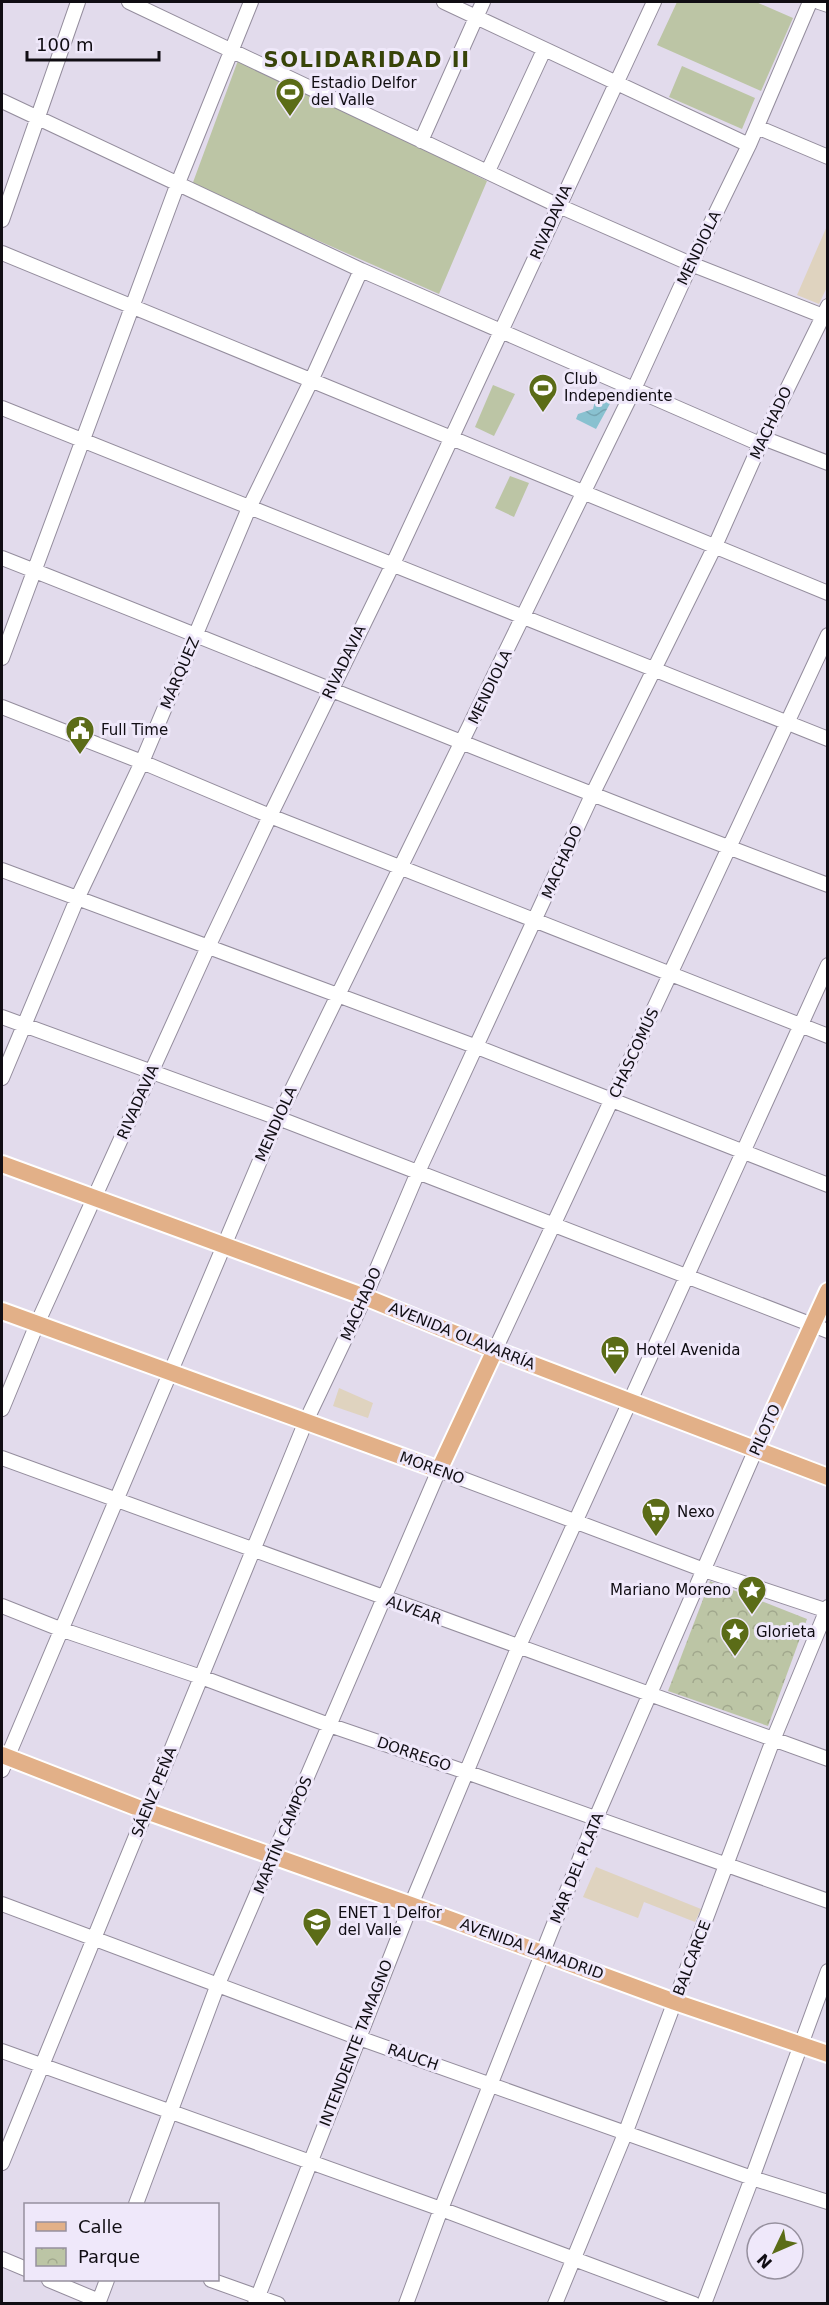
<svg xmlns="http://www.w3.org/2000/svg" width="829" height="2305" viewBox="0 0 829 2305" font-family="'DejaVu Sans',sans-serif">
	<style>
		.education { fill: #dfd3bf }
		.grass { fill: #bcc5a5 }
		.park { fill: url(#park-crowns) }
		.water { fill: url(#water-waves) }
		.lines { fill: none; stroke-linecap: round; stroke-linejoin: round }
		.minor-casing { stroke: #948d9d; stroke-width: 16 }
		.major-casing { stroke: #fff; stroke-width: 20 }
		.minor { stroke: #fff; stroke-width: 14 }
		.major { stroke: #e2b088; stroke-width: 16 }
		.labels { text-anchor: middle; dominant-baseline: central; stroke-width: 6; stroke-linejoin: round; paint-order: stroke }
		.poi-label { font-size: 15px; fill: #100d13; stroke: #efe8fa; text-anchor: start }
		.street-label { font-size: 15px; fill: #100d13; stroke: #efe8fa }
		.district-label { font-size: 21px; font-weight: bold; letter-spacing: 1.5px; fill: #384409; stroke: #efe8fa }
	</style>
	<defs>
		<pattern id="park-crowns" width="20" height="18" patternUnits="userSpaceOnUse" patternTransform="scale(1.5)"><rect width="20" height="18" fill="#bcc5a5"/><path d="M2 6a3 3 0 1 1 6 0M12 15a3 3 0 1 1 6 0" fill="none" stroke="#a1a88d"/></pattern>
		<pattern id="water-waves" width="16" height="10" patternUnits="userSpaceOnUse" patternTransform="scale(1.5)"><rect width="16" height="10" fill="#89c1d0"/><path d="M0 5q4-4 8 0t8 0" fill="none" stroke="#75a5b2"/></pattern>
	</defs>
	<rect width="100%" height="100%" fill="#e2dbec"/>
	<path class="education" d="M827 226V287L819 304 797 295Z
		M339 1388 373 1403 368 1418 333 1406Z
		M596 1867 701 1909 695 1922 644 1902 638 1918 583 1897Z"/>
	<path class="grass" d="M677 2H756L793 18 761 91 657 45Z
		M240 55 487 181 439 294 192 185Z
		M682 66 755 98 742 129 669 97Z
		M493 385 515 394 494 436 475 427Z
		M510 476 529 483 514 517 495 508Z"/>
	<path class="park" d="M710 1581 807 1619 768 1726 668 1691Z"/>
	<path class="water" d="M589 389 612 400 596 429 576 419 578 414 593 409 595 401 585 400Z"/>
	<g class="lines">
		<g class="minor-casing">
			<path id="minor" d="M129 2 559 206 691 264 828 318
				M444 2 749 145
				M819 2 828 5
				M2 101 361 270 760 444
				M757 127 828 157
				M421 141 483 2
				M488 171 544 50
				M2 220 78 2
				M2 253 828 593
				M2 408 828 739
				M763 438 828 463
				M2 558C277 666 550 781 828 885
				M2 658 178 183 251 2
				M2 707 142 762 270 816 828 1036
				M2 870 477 1047 828 1185
				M2 1017 278 1118 828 1331
				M2 1078 77 899 142 762 249 508 311 381 361 270
				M495 1350 828 635
				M2 1409 37 1324 208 947 270 816 392 566 654 2
				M2 1458 828 1759
				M2 1606 60 1629 201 1677 329 1725 466 1772 828 1901
				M2 1770 278 1118 634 389 691 264 749 145 810 2
				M2 1904 359 2038 752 2178 828 2202
				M2 2051 441 2209 694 2304
				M2 2163 306 1421 365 1297 418 1172 593 793 715 546 763 438 828 306
				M136 2204 218 1984 439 1470 704 1570 828 1611
				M2 2259 26 2269
				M49 2280 99 2301
				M211 2280 278 2304
				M98 2304 107 2280
				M255 2304 411 1905 518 1648 828 965
				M406 2304 441 2209 596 1818 756 1449
				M555 2304 625 2134 773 1740 828 1607
				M704 2304 752 2178 828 1971"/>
		</g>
		<g class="major-casing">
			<path id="major" d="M2 1164 365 1297 495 1350 828 1477
				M2 1311 439 1470 495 1350
				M756 1449 828 1291
				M2 1755 146 1811 411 1905 675 2002 828 2054"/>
		</g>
		<use href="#minor" class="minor"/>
		<use href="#major" class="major"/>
	</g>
	<defs>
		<g id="stadium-pin" transform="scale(1.5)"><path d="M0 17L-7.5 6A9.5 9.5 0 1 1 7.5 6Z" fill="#5b6c17" stroke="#efe8fa"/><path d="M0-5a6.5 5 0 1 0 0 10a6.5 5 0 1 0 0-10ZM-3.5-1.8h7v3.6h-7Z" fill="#fff"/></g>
		<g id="civic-pin" transform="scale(1.5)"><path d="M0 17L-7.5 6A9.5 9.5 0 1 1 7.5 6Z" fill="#5b6c17" stroke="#efe8fa"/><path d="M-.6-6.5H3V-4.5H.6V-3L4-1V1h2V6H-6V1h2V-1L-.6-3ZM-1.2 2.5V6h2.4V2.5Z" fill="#fff"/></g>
		<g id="hotel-pin" transform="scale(1.5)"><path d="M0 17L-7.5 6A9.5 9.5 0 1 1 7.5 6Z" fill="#5b6c17" stroke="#efe8fa"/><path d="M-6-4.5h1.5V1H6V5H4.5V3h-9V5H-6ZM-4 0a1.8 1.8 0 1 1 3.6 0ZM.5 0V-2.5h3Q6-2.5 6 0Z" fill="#fff"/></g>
		<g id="supermarket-pin" transform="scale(1.5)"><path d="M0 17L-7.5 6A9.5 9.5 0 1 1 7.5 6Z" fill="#5b6c17" stroke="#efe8fa"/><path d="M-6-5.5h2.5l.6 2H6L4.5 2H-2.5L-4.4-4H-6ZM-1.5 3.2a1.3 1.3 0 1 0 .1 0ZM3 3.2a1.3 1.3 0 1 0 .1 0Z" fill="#fff"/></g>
		<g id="sight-pin" transform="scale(1.5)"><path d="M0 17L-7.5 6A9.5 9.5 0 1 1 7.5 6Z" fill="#5b6c17" stroke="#efe8fa"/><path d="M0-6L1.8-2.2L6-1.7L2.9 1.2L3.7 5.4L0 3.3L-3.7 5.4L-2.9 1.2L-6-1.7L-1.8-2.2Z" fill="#fff"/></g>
		<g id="school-pin" transform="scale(1.5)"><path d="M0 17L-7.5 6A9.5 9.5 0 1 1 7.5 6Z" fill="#5b6c17" stroke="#efe8fa"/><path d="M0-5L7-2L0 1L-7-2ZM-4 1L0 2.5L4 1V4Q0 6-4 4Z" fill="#fff"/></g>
	</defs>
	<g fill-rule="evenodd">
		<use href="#stadium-pin" x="290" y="92"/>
		<use href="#stadium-pin" x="543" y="388"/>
		<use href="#civic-pin" x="80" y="730"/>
		<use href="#hotel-pin" x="615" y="1350"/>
		<use href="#supermarket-pin" x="656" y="1512"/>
		<use href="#sight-pin" x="752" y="1590"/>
		<use href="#sight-pin" x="735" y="1632"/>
		<use href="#school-pin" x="317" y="1922"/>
	</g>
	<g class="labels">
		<g class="poi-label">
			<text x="311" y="83">Estadio Delfor<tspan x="311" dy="17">del Valle</tspan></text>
			<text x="564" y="379">Club<tspan x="564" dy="17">Independiente</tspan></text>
			<text x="101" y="730">Full Time</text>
			<text x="636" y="1350">Hotel Avenida</text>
			<text x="677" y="1512">Nexo</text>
			<text x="731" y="1590" text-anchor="end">Mariano Moreno</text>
			<text x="756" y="1632">Glorieta</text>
			<text x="338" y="1913">ENET 1 Delfor<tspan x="338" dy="17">del Valle</tspan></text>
		</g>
		<g class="street-label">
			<text transform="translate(551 222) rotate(-66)">RIVADAVIA</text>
			<text transform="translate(699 248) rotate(-64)">MENDIOLA</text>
			<text transform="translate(771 423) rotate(-65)">MACHADO</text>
			<text transform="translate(344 662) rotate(-64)">RIVADAVIA</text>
			<text transform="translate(180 673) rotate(-67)">MÁRQUEZ</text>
			<text transform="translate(490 687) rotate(-64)">MENDIOLA</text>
			<text transform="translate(562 862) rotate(-66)">MACHADO</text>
			<text transform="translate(634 1053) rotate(-65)">CHASCOMÚS</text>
			<text transform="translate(138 1102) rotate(-66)">RIVADAVIA</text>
			<text transform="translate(276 1124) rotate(-66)">MENDIOLA</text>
			<text transform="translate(361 1304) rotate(-66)">MACHADO</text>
			<text transform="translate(462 1336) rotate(22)">AVENIDA OLAVARRÍA</text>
			<text transform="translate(765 1430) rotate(-66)">PILOTO</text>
			<text transform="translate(432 1468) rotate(20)">MORENO</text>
			<text transform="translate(414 1610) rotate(20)">ALVEAR</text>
			<text transform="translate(414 1754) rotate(19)">DORREGO</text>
			<text transform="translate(154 1792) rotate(-68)">SÁENZ PEÑA</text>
			<text transform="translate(283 1835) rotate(-67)">MARTÍN CAMPOS</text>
			<text transform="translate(577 1868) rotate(-68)">MAR DEL PLATA</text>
			<text transform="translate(532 1949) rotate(20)">AVENIDA LAMADRID</text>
			<text transform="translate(692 1958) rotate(-69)">BALCARCE</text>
			<text transform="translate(356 2043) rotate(-69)">INTENDENTE TAMAGNO</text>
			<text transform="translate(413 2057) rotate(19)">RAUCH</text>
		</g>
		<g class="district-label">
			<text x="367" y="60">SOLIDARIDAD II</text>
		</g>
	</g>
	<rect width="829" height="2305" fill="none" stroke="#100d13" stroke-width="6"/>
	<rect x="24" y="2203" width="195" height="78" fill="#efe8fa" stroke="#96909e" stroke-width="1.5"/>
	<rect x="36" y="2222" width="30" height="9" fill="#e2b088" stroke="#96909e" stroke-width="1.5"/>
	<text x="78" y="2233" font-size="18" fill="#100d13">Calle</text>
	<rect x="36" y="2248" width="30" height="18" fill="url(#park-crowns)" stroke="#96909e" stroke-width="1.5"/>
	<text x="78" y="2263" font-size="18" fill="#100d13">Parque</text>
	<g transform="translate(775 2251) rotate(226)"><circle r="28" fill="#efe8fa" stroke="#96909e" stroke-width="1.5"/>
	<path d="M0-4.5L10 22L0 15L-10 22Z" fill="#5b6c17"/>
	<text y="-9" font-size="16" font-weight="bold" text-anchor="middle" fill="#100d13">N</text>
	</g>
	<path d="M27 51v9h132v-9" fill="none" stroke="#100d13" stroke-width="3"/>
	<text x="36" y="51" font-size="18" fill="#100d13" stroke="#efe8fa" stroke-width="4.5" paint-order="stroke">100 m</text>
</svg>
